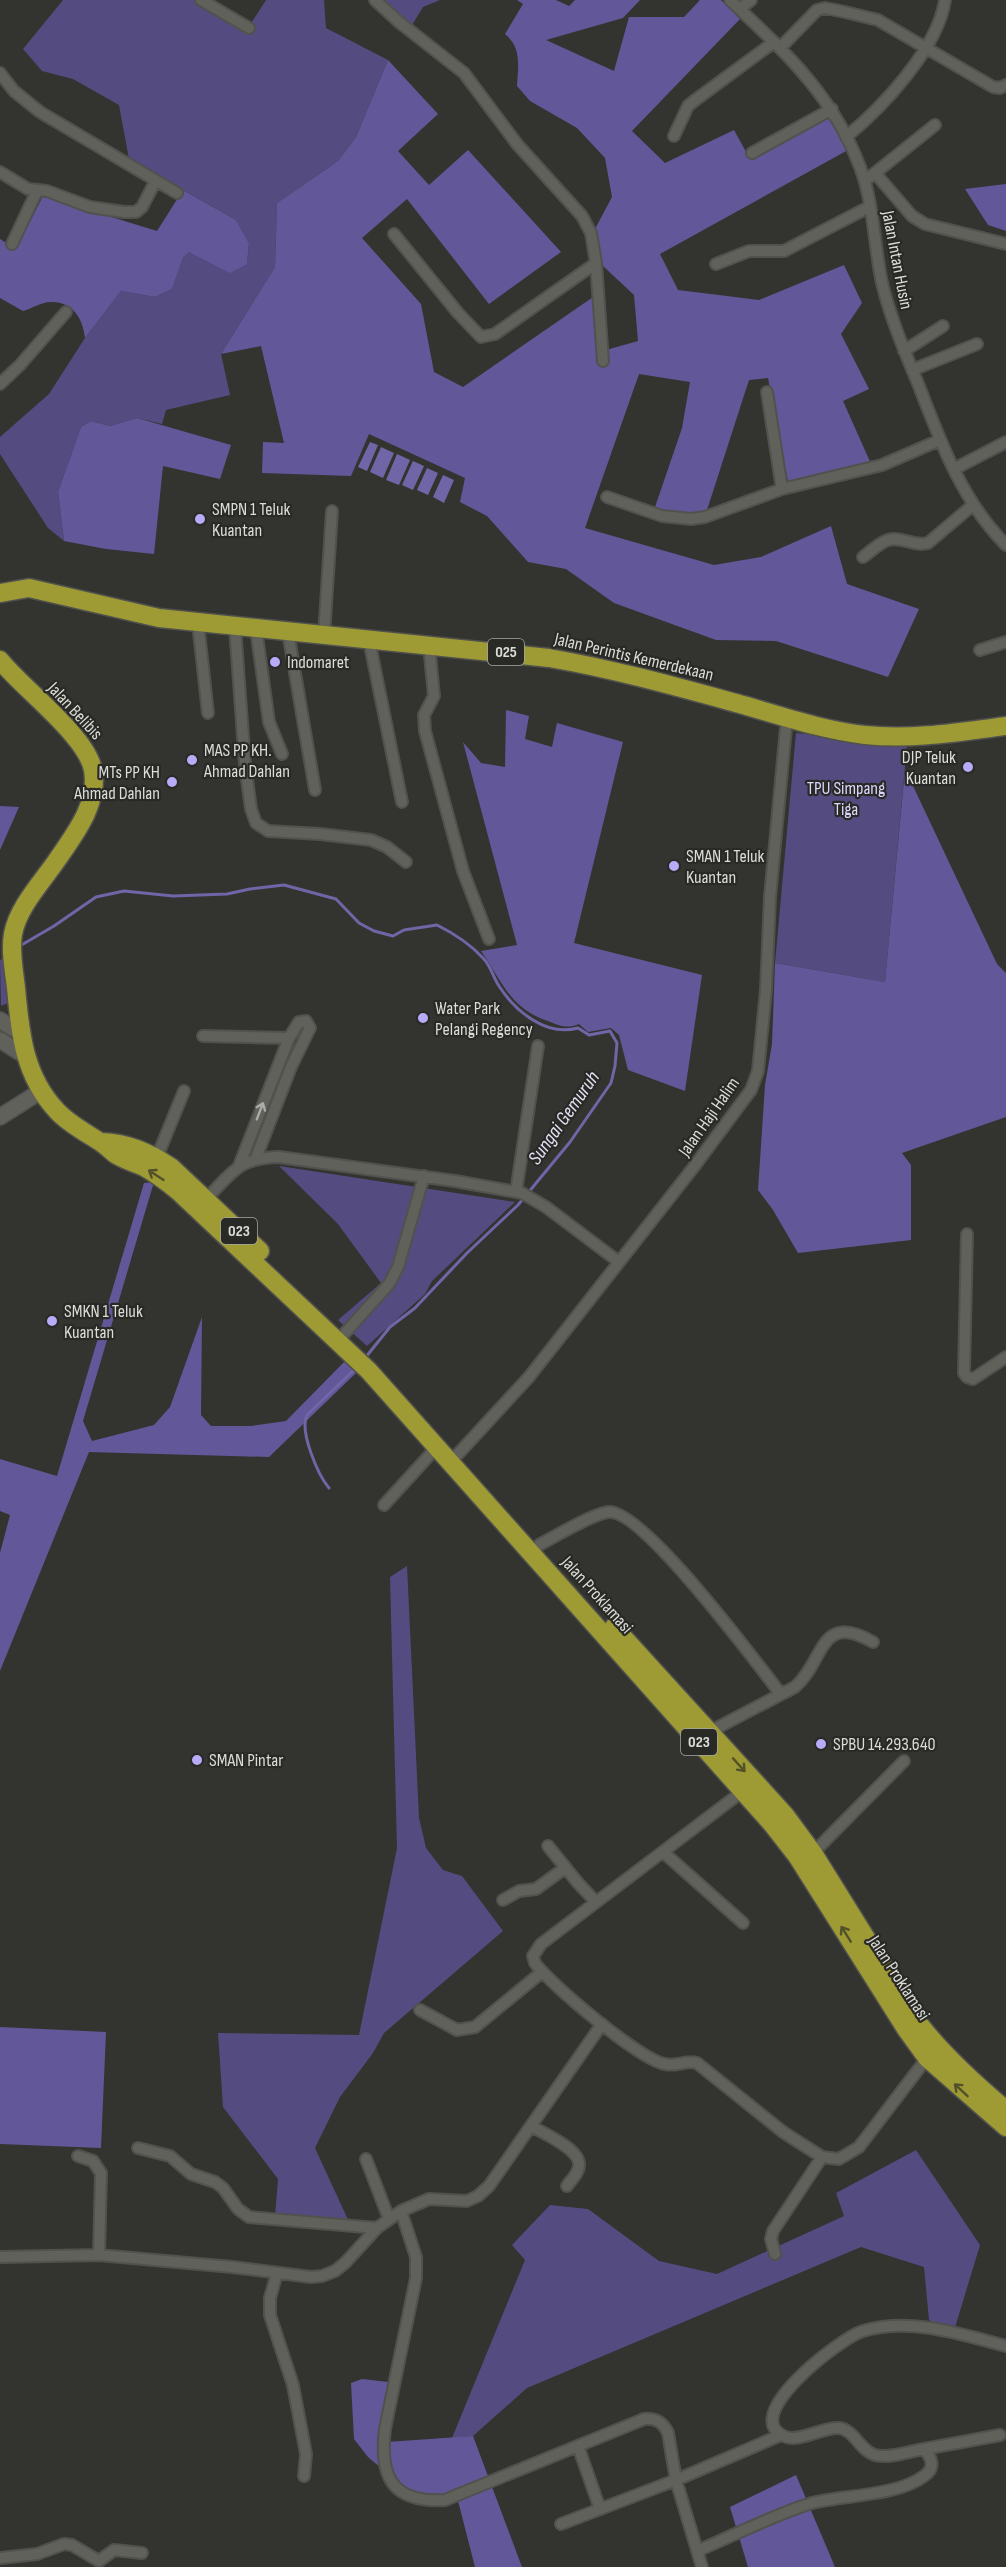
<svg xmlns="http://www.w3.org/2000/svg" width="1006" height="2567" viewBox="0 0 1006 2567" font-family="'Sofia Sans Condensed',sans-serif">
	<style>
		.green { fill: #544c81 }
		.forest { fill: #625899 }
		.water { fill: #7066a7 }
		.lines { fill: none; stroke-linecap: round; stroke-linejoin: round }
		.stream { stroke: #7066a7; stroke-width: 3 }
		.street-casing { stroke: #51514d; stroke-width: 14 }
		.secondary-casing { stroke: #51514d; stroke-width: 18 }
		.highway-casing { stroke: #51514d; stroke-width: 21 }
		.street { stroke: #61615c; stroke-width: 10 }
		.secondary { stroke: #61615c; stroke-width: 15 }
		.highway { stroke: #9e9a34; stroke-width: 18 }
		.oneway { stroke: #ababa7 }
		.oneway2 { stroke: #52512a }
		.poi-dot { fill: #b6acf8; stroke: #292925; stroke-width: 2 }
		.labels { text-anchor: middle; dominant-baseline: central; stroke-width: 4.5; stroke-linejoin: round; paint-order: stroke }
		.shield { fill: #292925; stroke: #a6a6a3; stroke-width: 1.5 }
		.shield-label { font-size: 16px; font-weight: bold; fill: #dcdcd9 }
		.street-label { font-size: 18px; fill: #dcdcd9; stroke: #292925 }
		.poi-label { font-size: 18px; fill: #dcdcd9; stroke: #292925; text-anchor: start }
		.park-label { font-size: 18px; fill: #dad6fd; stroke: #292925 }
		.water-label { font-size: 20px; font-style: italic; fill: #e1e0f3; stroke: #292925 }
	</style>
	<rect width="100%" height="100%" fill="#33332f"/>
	<path class="green" d="M63 0H202L248 28 266 0H324L326 28 388 60 356 137 338 161 277 203 275 267 221 354 230 395 166 410 162 424 137 418 110 426 91 421 81 427 58 492 64 541 48 528 0 454V437L49 394 85 338 121 291 155 297 172 289 183 258 189 252 247 264 249 243 236 220 129 159 119 105 73 79 42 71 23 49Z
		M384 0H440L423 7 412 25Z
		M796 733 907 745 885 982 775 963Z
		M6 957 10 1002 1 1006 0 960Z
		M279 1166 515 1202 432 1281 425 1294 367 1346 338 1320 381 1283 338 1224Z
		M407 1566 419 1818 426 1848 443 1870 462 1876 503 1931 384 2033 373 2053 340 2097 315 2148 350 2224 275 2216 278 2179 223 2107 218 2033 359 2035 397 1848 390 1577Z
		M916 2150 980 2245 953 2334 929 2320 924 2267 861 2247 527 2388 473 2436 452 2438 525 2260 512 2245 550 2205 588 2209 659 2261 717 2274 844 2216 836 2193Z"/>
	<path class="forest" d="M517 0H556L569 6 575 0H640L623 18 546 40 614 71 629 17H684L700 0H721L740 19 632 131 665 163 734 130 750 159 831 114 848 150 660 254 678 290 759 300 844 265 862 303 841 334 869 389 843 401 872 466 788 482 768 378 749 380 707 510 688 516 654 510 682 428 690 382 639 374 585 528 714 565 761 557 831 526 847 584 919 609 888 677 776 641 716 640 614 603 566 569 528 562 487 516 460 502 465 478 369 434 351 476 262 473 263 442 284 443 261 346 221 354 275 267 277 203 338 161 356 137 388 60 438 114 398 151 429 185 468 150 561 252 489 304 407 199 362 238 421 304 434 372 463 387 596 295 599 352 638 341 634 295 603 266 595 229 612 197 605 158 577 128 530 101 517 86C518 66 522 48 505 34L523 4Z
		M1006 184V231L988 225 965 189Z
		M183 190 236 220 249 243 247 264 230 273 189 252 183 258 172 289 155 297 121 291 85 338C83 319 73 301 50 302 42 302 31 309 23 311L0 298V239L16 249 43 196 157 231Z
		M137 418 231 445 220 479 163 466 154 554 106 549 64 541 58 492 81 427 91 421 110 426Z
		M506 710 529 716 525 739 552 747 557 723 623 742 574 943 702 975 685 1091 628 1070 619 1035 611 1028 588 1032 579 1024C567 1029 560 1026 548 1021 510 1009 502 981 481 951L517 945 463 742 481 763 505 767Z
		M905 769 997 964 1006 973V1117L902 1153 911 1165V1240L798 1253 773 1210 758 1190 765 1085 772 1044 775 963 885 982Z
		M0 806 19 807 0 850Z
		M154 1182 83 1421 92 1441 154 1425 170 1407 202 1317 201 1415 211 1426H251L286 1421 347 1359 356 1373 269 1457 89 1452 0 1671V1553L10 1515 0 1511V1459L57 1476 144 1183Z
		M0 2027 106 2032 101 2148 0 2144Z
		M362 2379 397 2383 387 2442 473 2436 522 2567H475L456 2493 425 2498 408 2491 368 2457 354 2439 351 2383Z
		M796 2475 835 2567H748L730 2507Z"/>
	<path class="water" d="M370 442 378 445 367 471 358 467Z
		M381 447 394 453 383 478 370 472Z
		M397 454 410 460 399 485 386 480Z
		M413 461 424 466 413 490 402 485Z
		M427 468 438 473 428 495 417 490Z
		M443 475 454 480 444 503 433 497Z"/>
	<g class="lines">
		<path class="stream" d="M18 947 54 926 96 897 124 891 173 896 227 894 250 889 284 885 336 899 359 923 374 931 393 936 404 930 437 925C453 933 471 945 483 958 491 966 493 977 499 986 515 1011 546 1037 578 1028L589 1035 610 1031 617 1043 615 1066 611 1083 570 1142 518 1205 467 1253 415 1308 390 1327 365 1358
			M329 1488C318 1475 299 1431 307 1415L357 1367"/>
		<g class="street-casing">
			<path id="street" d="M201 0 249 28
				M375 0 399 22 464 73 517 144 582 216 591 233 596 263 603 361
				M730 0C784 51 833 95 860 167 874 204 874 246 882 283 891 320 905 352 919 386 941 443 962 501 1006 545
				M740 9 751 0
				M780 48 817 10 825 8 845 12 878 20 993 87 1000 88 1006 85
				M0 73 14 91 40 112 177 193
				M674 136 688 106 694 101 774 42
				M846 137C883 107 938 48 945 0
				M752 153 832 109
				M0 172 28 189 47 191 90 207 124 212H136L142 207 155 182
				M875 173 912 216 925 224 1006 244
				M870 177 935 125
				M394 234 458 313 481 337 495 334 596 263
				M12 244 37 191
				M716 264 749 251H784L869 207
				M904 351 943 326
				M912 370 977 344
				M0 384 20 365 66 312
				M767 392 782 489
				M954 469 1006 442
				M607 497 662 516 691 519 705 517 782 489 882 465 940 440
				M863 557C870 552 879 543 888 540 902 536 914 547 928 543L973 505
				M198 623 208 713
				M235 627 245 764 251 809 256 823 268 831 320 834 371 840 387 847 406 862
				M256 629 269 722 282 754
				M288 632 315 790
				M324 636 332 511
				M369 640 402 802
				M429 645 434 696 424 715 425 731 463 871 489 939
				M980 650 1006 642
				M203 1036 289 1038
				M157 1157 184 1091
				M239 1166 289 1038 299 1022 306 1021 310 1028 291 1067 256 1158
				M516 1192 538 1046
				M206 1199C233 1172 238 1158 279 1157L455 1181 522 1193 546 1207 619 1262
				M967 1234 964 1373 967 1377 973 1379 1006 1357
				M345 1333 389 1284 398 1267 424 1176
				M458 1454 529 1377 693 1168 751 1090 758 1071 766 990 770 897 787 717
				M384 1505 436 1448
				M539 1545C554 1537 594 1513 609 1512 643 1510 756 1662 780 1693
				M709 1732 795 1687C825 1661 819 1611 873 1642
				M743 1791 541 1944 533 1956 535 1963C550 1984 640 2060 665 2064 675 2067 686 2060 697 2063L783 2132 822 2157 839 2159 859 2147 927 2058
				M548 1846 578 1883 596 1902
				M663 1852 743 1923
				M813 1853 904 1761
				M503 1900 519 1891 536 1889 565 1868
				M420 2010 457 2030 475 2027 542 1972
				M531 2126C543 2133 580 2149 579 2165 579 2173 571 2180 567 2186
				M138 2148 170 2156 191 2174 215 2182 223 2188 238 2209 249 2217 377 2228
				M78 2156 93 2161 101 2173 99 2255
				M366 2159 389 2219
				M401 2211 416 2257V2278L385 2429C379 2478 393 2503 445 2500L644 2419C656 2418 663 2422 668 2433L676 2480 702 2567
				M775 2254 771 2239 773 2231 822 2157
				M0 2257 99 2255 232 2267 311 2277 322 2276 335 2271 345 2263 377 2228 401 2211 429 2199 467 2201 478 2196 489 2186 602 2024
				M277 2273 270 2298V2315L293 2385 306 2454 304 2476
				M578 2446 600 2509
				M924 2449 1000 2435
				M561 2524 676 2480 781 2435
				M697 2551C735 2535 773 2515 812 2503 844 2495 898 2496 924 2476 936 2468 932 2458 924 2449 910 2451 889 2459 875 2455 860 2451 855 2430 839 2428 823 2427 800 2442 786 2437 735 2418 842 2337 863 2331 911 2317 960 2334 1006 2346
				M0 2558 37 2554 64 2544 72 2545 99 2561 114 2550 142 2553"/>
		</g>
		<g class="secondary-casing">
			<path id="secondary" d="M0 1020 19 1032
				M0 1040 24 1055
				M0 1117 41 1091"/>
		</g>
		<g class="highway-casing">
			<path id="highway" d="M1 593 29 588 159 618 549 658C613 669 674 686 736 703 779 715 821 730 865 735 911 740 960 732 1006 726
				M0 660C23 689 87 736 93 770 99 803 75 834 57 860 42 882 18 907 13 934 10 952 14 970 16 988 20 1033 24 1076 57 1111 68 1123 83 1131 97 1140 104 1144 109 1149 115 1154 124 1160 135 1163 144 1167 156 1174 167 1182 178 1191L369 1371 772 1824 797 1856 906 2029 927 2058 1006 2127
				M101 1142C128 1143 148 1152 171 1167L260 1251
				M614 1627 785 1815 813 1853 920 2025C945 2057 975 2084 1006 2110"/>
		</g>
		<use href="#street" class="street"/>
		<use href="#secondary" class="secondary"/>
		<use href="#highway" class="highway"/>
	</g>
	<defs><path id="oneway-shaft" d="M-6 0H5M1.5-3L5.5 0L1.5 3" fill="none" stroke-width="1.6" stroke-linecap="round" stroke-linejoin="round" transform="scale(1.5)"/></defs>
	<use class="oneway" href="#oneway-shaft" transform="translate(260 1111) rotate(-69)"/>
	<g class="oneway2">
		<use href="#oneway-shaft" transform="translate(156 1175) rotate(-147)"/>
		<use href="#oneway-shaft" transform="translate(739 1765) rotate(48)"/>
		<use href="#oneway-shaft" transform="translate(846 1934) rotate(-122)"/>
		<use href="#oneway-shaft" transform="translate(961 2090) rotate(-137)"/>
	</g>
	<g class="poi-dot">
		<circle cx="200" cy="519" r="6"/>
		<circle cx="275" cy="662" r="6"/>
		<circle cx="192" cy="760" r="6"/>
		<circle cx="968" cy="767" r="6"/>
		<circle cx="172" cy="782" r="6"/>
		<circle cx="674" cy="866" r="6"/>
		<circle cx="423" cy="1018" r="6"/>
		<circle cx="52" cy="1321" r="6"/>
		<circle cx="821" cy="1744" r="6"/>
		<circle cx="197" cy="1760" r="6"/>
	</g>
	<g class="labels">
		<g class="shield">
			<rect x="488" y="639" width="36" height="26" rx="4.5"/>
			<rect x="221" y="1218" width="36" height="26" rx="4.5"/>
			<rect x="681" y="1729" width="36" height="26" rx="4.5"/>
		</g>
		<g class="shield-label">
			<text x="506" y="652">025</text>
			<text x="239" y="1231">023</text>
			<text x="699" y="1742">023</text>
		</g>
		<g class="street-label">
			<text transform="translate(897 260) rotate(79)">Jalan Intan Husin</text>
			<text transform="translate(634 657) rotate(13)">Jalan Perintis Kemerdekaan</text>
			<text transform="translate(75 711) rotate(47)">Jalan Belibis</text>
			<text transform="translate(709 1117) rotate(-55)">Jalan Haji Halim</text>
			<text transform="translate(597 1595) rotate(48)">Jalan Proklamasi</text>
			<text transform="translate(899 1978) rotate(57)">Jalan Proklamasi</text>
		</g>
		<g class="poi-label">
			<text x="212" y="509">SMPN 1 Teluk<tspan x="212" dy="21">Kuantan</tspan></text>
			<text x="287" y="662">Indomaret</text>
			<text x="204" y="750">MAS PP KH.<tspan x="204" dy="21">Ahmad Dahlan</tspan></text>
			<text x="956" y="757" text-anchor="end">DJP Teluk<tspan x="956" dy="21">Kuantan</tspan></text>
			<text x="160" y="772" text-anchor="end">MTs PP KH<tspan x="160" dy="21">Ahmad Dahlan</tspan></text>
			<text x="686" y="856">SMAN 1 Teluk<tspan x="686" dy="21">Kuantan</tspan></text>
			<text x="435" y="1008">Water Park<tspan x="435" dy="21">Pelangi Regency</tspan></text>
			<text x="64" y="1311">SMKN 1 Teluk<tspan x="64" dy="21">Kuantan</tspan></text>
			<text x="833" y="1744">SPBU 14.293.640</text>
			<text x="209" y="1760">SMAN Pintar</text>
		</g>
		<g class="park-label">
			<text x="846" y="788">TPU Simpang<tspan x="846" dy="21">Tiga</tspan></text>
		</g>
		<g class="water-label">
			<text transform="translate(564 1118) rotate(-55)">Sungai Gemuruh</text>
		</g>
	</g>
</svg>
